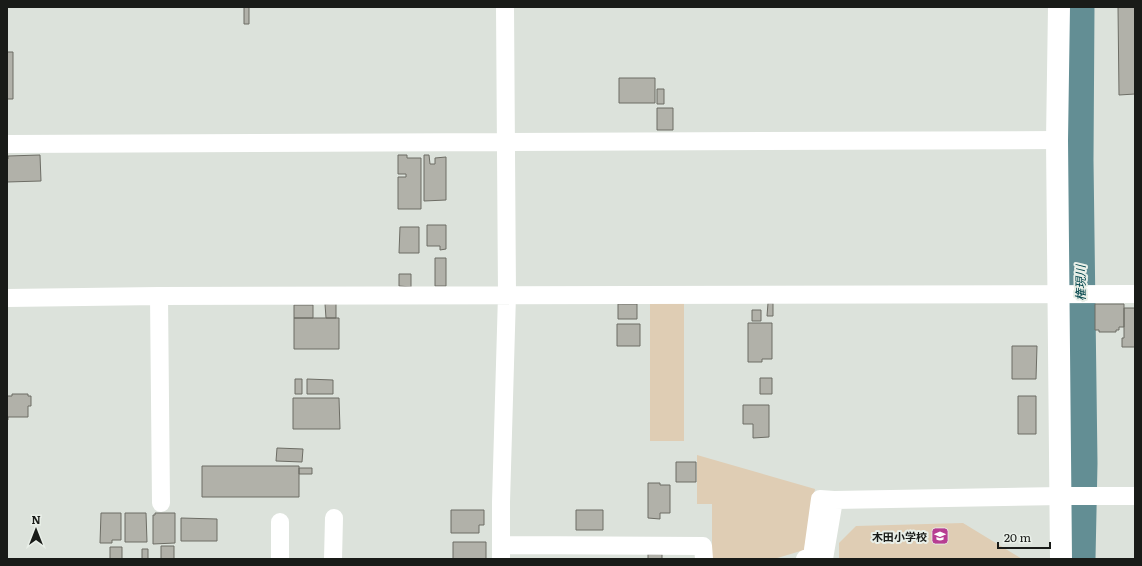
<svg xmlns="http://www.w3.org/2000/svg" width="1142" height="566" viewBox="0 0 1142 566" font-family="Literata,'Noto Sans JP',serif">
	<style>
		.green { fill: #dfcdb4 }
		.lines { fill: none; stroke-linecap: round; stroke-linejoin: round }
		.river { stroke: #638e94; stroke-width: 31 }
		.building { fill: #b1b1a9; stroke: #6d6d65 }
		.minor { stroke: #fff; stroke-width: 18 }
		.tertiary { stroke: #fff; stroke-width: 22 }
		.labels { text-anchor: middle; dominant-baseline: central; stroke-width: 4; stroke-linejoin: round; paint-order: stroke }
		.poi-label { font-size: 11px; font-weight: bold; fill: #191b18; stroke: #e9efe8; text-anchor: end }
		.water-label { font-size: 12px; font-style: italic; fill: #00454b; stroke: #e9efe8 }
	</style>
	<rect width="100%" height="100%" fill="#dce2db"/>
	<path class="green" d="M650 299H684V441H650Z
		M697 455 815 489 804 550 774 559H712V504H697Z
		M963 523 1022 559H839V543L856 526Z"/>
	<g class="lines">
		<path class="river" d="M1079 7 1078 160 1082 463 1080 559"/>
	</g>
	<path class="building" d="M244 7H249V24H244Z
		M1118 7H1135V94L1119 95Z
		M7 52H13V99H7Z
		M619 78H655V103H619Z
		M657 89H664V104H657Z
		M657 108H673V130H657Z
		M40 155 41 181 7 182V159H8V156Z
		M398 155H407V158H421V209H398V177H406V174H398Z
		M424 155H429L430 164H435V158L446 157V200L424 201Z
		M427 225H446V249L440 250V246H427Z
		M400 227H419V253H399Z
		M435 258H446V286H435Z
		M399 274H411V287L399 286Z
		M336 303V318H326L325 304Z
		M768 303H773V316H767Z
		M618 304H637V319H618Z
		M1095 304H1124V327H1119V330H1116V332H1099V330H1095Z
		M294 305H313V318H294Z
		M1124 308H1135V347H1122V338H1124Z
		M752 310H761V321H752Z
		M294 318H339V349H294Z
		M748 323H772V359H762V362H748Z
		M617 324H640V346H617Z
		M1012 346H1037L1036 379H1012Z
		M760 378H772V394H760Z
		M295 379H302V394H295Z
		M307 379 333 380V394H307Z
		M12 394H28V396H31V406H28V417H8V420H7V396H12Z
		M1018 396H1036V434H1018Z
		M293 398H339L340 429H293Z
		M743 405H769V437L753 438V424H743Z
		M277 448 303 449 302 462 276 461Z
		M676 462H696V482H676Z
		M202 466H299V497H202Z
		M299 468H312V474H299Z
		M648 483H660V485H670V513H660V519L648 518Z
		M451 510H484V525H479V533H451Z
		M576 510H603V530H576Z
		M101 513H121V540H112V543H100Z
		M125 513H146L147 542H125Z
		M155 513H175V543L153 544V515H155Z
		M181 518 217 519V541H181Z
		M453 542H486V559H453Z
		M161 546H174V559H161Z
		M110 547H122V559H110Z
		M142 549H148V559H142Z
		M648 554H662V559H648Z"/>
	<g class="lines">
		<path class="minor" d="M7 144 1057 140
			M159 296 161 503
			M7 298 159 296 1135 294
			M501 545 703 546 704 559
			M280 559V522
			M333 559 334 518
			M501 559V502L507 295 505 7
			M805 559 812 557 820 499 834 500 1061 496H1135
			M824 559 834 500"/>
		<path class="tertiary" d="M1059 7 1057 140 1061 559"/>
	</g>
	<defs>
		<g id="school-square" transform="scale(0.9)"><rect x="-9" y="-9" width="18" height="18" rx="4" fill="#b73e92" stroke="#e9efe8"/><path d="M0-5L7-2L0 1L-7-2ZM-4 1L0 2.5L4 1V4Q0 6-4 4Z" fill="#fff"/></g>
	</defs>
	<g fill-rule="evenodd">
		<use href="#school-square" x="940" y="536"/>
	</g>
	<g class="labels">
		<g class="poi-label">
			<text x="927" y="536">木田小学校</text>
		</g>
		<g class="water-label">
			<text transform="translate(1080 283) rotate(-90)">権現川</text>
		</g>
	</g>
	<rect width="1142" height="566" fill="none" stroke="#191b18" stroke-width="16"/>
	<g transform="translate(36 530)" stroke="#e9efe8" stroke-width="3" paint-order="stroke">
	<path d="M0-3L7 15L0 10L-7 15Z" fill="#191b18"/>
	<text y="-6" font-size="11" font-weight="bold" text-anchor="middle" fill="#191b18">N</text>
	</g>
	<path d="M998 542v6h52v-6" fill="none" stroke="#191b18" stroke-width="2"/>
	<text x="1004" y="542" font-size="12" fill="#191b18" stroke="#e9efe8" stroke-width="3" paint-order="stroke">20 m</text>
</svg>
